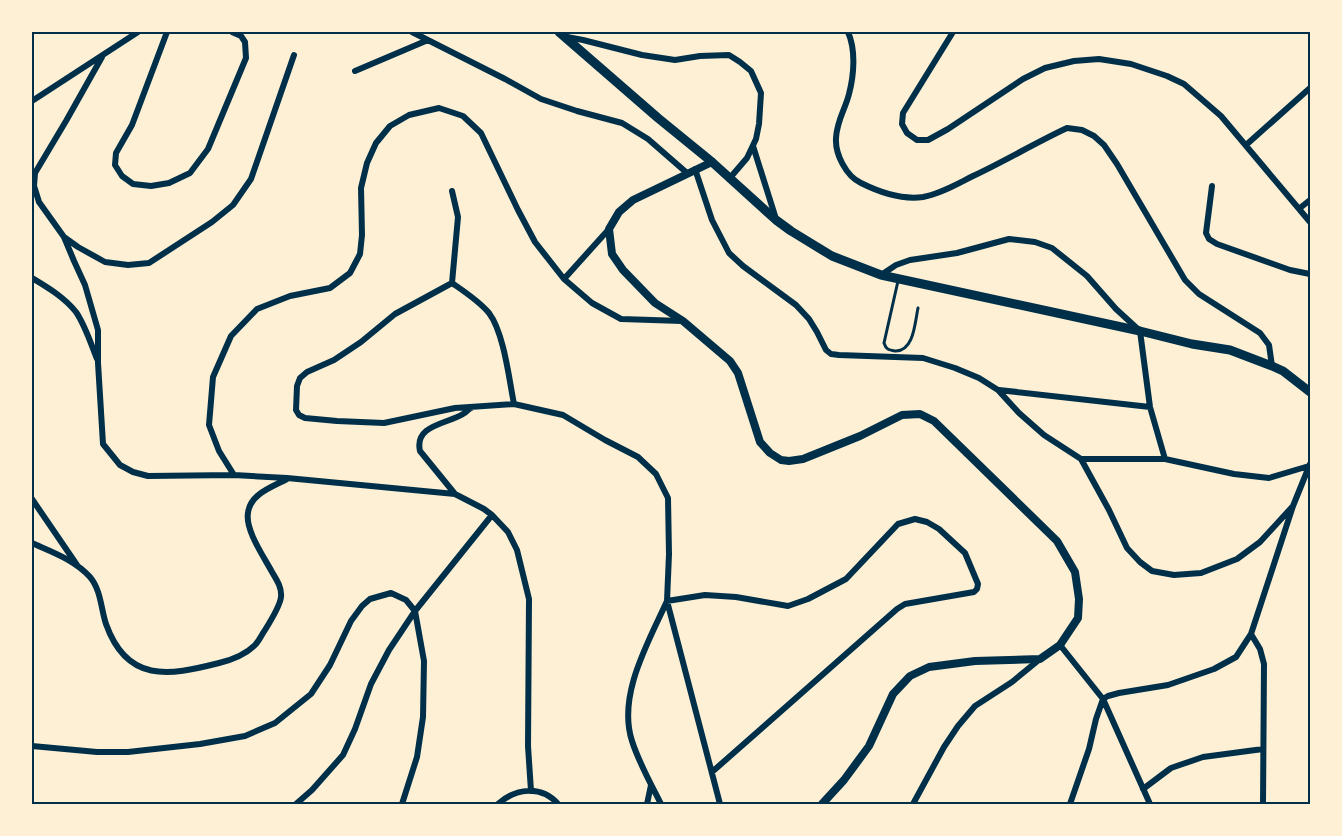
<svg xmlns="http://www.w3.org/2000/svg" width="1342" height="836" viewBox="0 0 1342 836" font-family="'DejaVu Sans',sans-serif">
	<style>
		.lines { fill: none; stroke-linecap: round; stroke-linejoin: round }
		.service { stroke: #003049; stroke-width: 3 }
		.minor { stroke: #003049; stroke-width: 6 }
		.tertiary { stroke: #003049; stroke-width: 8 }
		.secondary { stroke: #003049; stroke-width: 9 }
		.neatline { fill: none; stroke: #003049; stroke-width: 2 }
	</style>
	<rect width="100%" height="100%" fill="#fdf0d5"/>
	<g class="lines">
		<path class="service" d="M898 281 884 343C886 349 888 350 895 351 914 352 915 322 918 308"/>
		<path class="minor" d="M167 32 132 125 116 153 115 165 122 176 133 184 151 186 169 183 190 173 208 149 246 58 245 42 241 36 232 32
			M412 32 505 79 541 99 577 111 622 123 648 139 687 173
			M848 32C856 50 854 75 849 94 845 110 837 120 836 138 835 154 846 176 861 183 879 192 902 200 923 197 940 194 957 184 973 176 1005 161 1035 143 1067 128L1082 130 1094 136 1104 145 1117 164 1185 280 1199 294 1260 333 1269 345 1272 366
			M953 32 903 113 902 124 907 133 917 140H928L948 129 1023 79 1045 68 1074 61 1099 59 1131 64 1167 76 1184 84 1221 116 1310 222
			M567 37 583 40 642 55 675 60 700 56 729 55 740 62 751 71 761 93 759 124 756 139 747 158 729 179
			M102 57 66 121 35 173 34 186 39 202 64 237 74 261 85 285 98 330V363L103 444 120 465 133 472 148 476 234 475 287 478 455 494 484 509 492 515 508 532 517 550 529 599 528 746 531 791
			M355 71 428 40
			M32 101 138 32
			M1246 145 1310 88
			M753 146 776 219
			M695 169 712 220 729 253 743 266 796 305 809 319 817 332 826 350 831 354 839 355 923 358 955 368 979 378 998 390 1019 413 1044 435 1081 459 1109 510 1127 548 1140 562 1152 571 1174 575 1201 573 1237 559 1260 542 1293 506
			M1212 186 1206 233 1209 239 1217 244 1290 270 1310 274
			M452 191 458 217 452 283
			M1300 208 1310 200
			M64 237 78 247 105 262 128 265 149 263 212 222 233 205 251 179 294 55
			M881 275 896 265 910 260 957 253 1009 239 1035 242 1052 248 1087 276 1116 309 1140 331 1150 407 1165 459
			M32 278C47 287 64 297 76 312 85 325 91 344 97 359
			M564 279 609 229
			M452 283 395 314 361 342 334 360 307 372 300 378 297 386 296 410 299 415 305 418 337 421 384 423 455 408 514 404 563 415 605 440 638 457 656 474 668 498 669 554 667 601 720 804
			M452 283C465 292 479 301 489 313 504 333 509 379 514 404
			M999 390 1150 407
			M1081 459H1165L1234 474 1269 478 1309 466
			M234 475 219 451 209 425 213 377 231 336 257 309 290 296 330 288 350 273 360 254 362 235 361 188 367 163 376 143 390 126 409 115 439 108 463 116 481 133 518 210 535 242 564 279 592 303 621 319 682 321
			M455 494 420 451C414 425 447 424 463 414 464 414 470 408 471 408
			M32 499 77 565
			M32 543C52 552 75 560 90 577 101 590 101 609 106 624 127 683 168 676 219 663 231 660 246 654 255 645 259 641 262 634 265 630 270 622 280 606 281 597 282 587 276 579 272 572 264 557 245 530 248 513 250 494 272 487 287 479
			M1251 634 1260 649 1264 664 1263 804
			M1060 645 1103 699 1150 804
			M1103 699 1108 696 1119 693 1168 685 1214 669 1236 657 1251 634 1293 506 1310 464
			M32 746 97 752H128L200 744 245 736 275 723 311 694 330 665 351 621 362 606 370 599 391 593 406 600 415 611
			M1143 789 1171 768 1203 757 1263 749
			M296 804 312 790 343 755 355 729 371 684 389 650 415 611 492 515
			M402 804 417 757 423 717 424 661 415 611
			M498 804C516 788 541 785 558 804
			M647 804 651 785
			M661 804C651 784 639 763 632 741 617 695 649 641 667 601L705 595 736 597 788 606 808 599 846 579 898 524 915 519 927 522 939 529 965 553 978 584 977 589 974 592 905 604 897 609 712 772
			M913 804 944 747 958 726 975 706 1012 682 1040 659
			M1070 804 1089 749 1096 719 1103 699"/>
		<path class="tertiary" d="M712 162 633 200 619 212 609 229 612 254 623 270 655 303 683 321 730 361 738 373 760 442 770 453 781 460 789 461 803 459 860 436 902 415 920 414 934 421 1057 541 1075 572 1079 599 1078 618 1060 645 1040 659 975 661 929 667 910 676 893 694 869 746 844 780 822 804"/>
		<path class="secondary" d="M559 32 658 118 712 162 776 220 791 231 832 256 881 275 1140 331 1192 344 1230 350 1272 366 1283 371 1310 392"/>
	</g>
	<rect width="1342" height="836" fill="none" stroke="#fdf0d5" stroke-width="66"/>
	<rect x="33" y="33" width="1276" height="770" class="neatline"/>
</svg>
